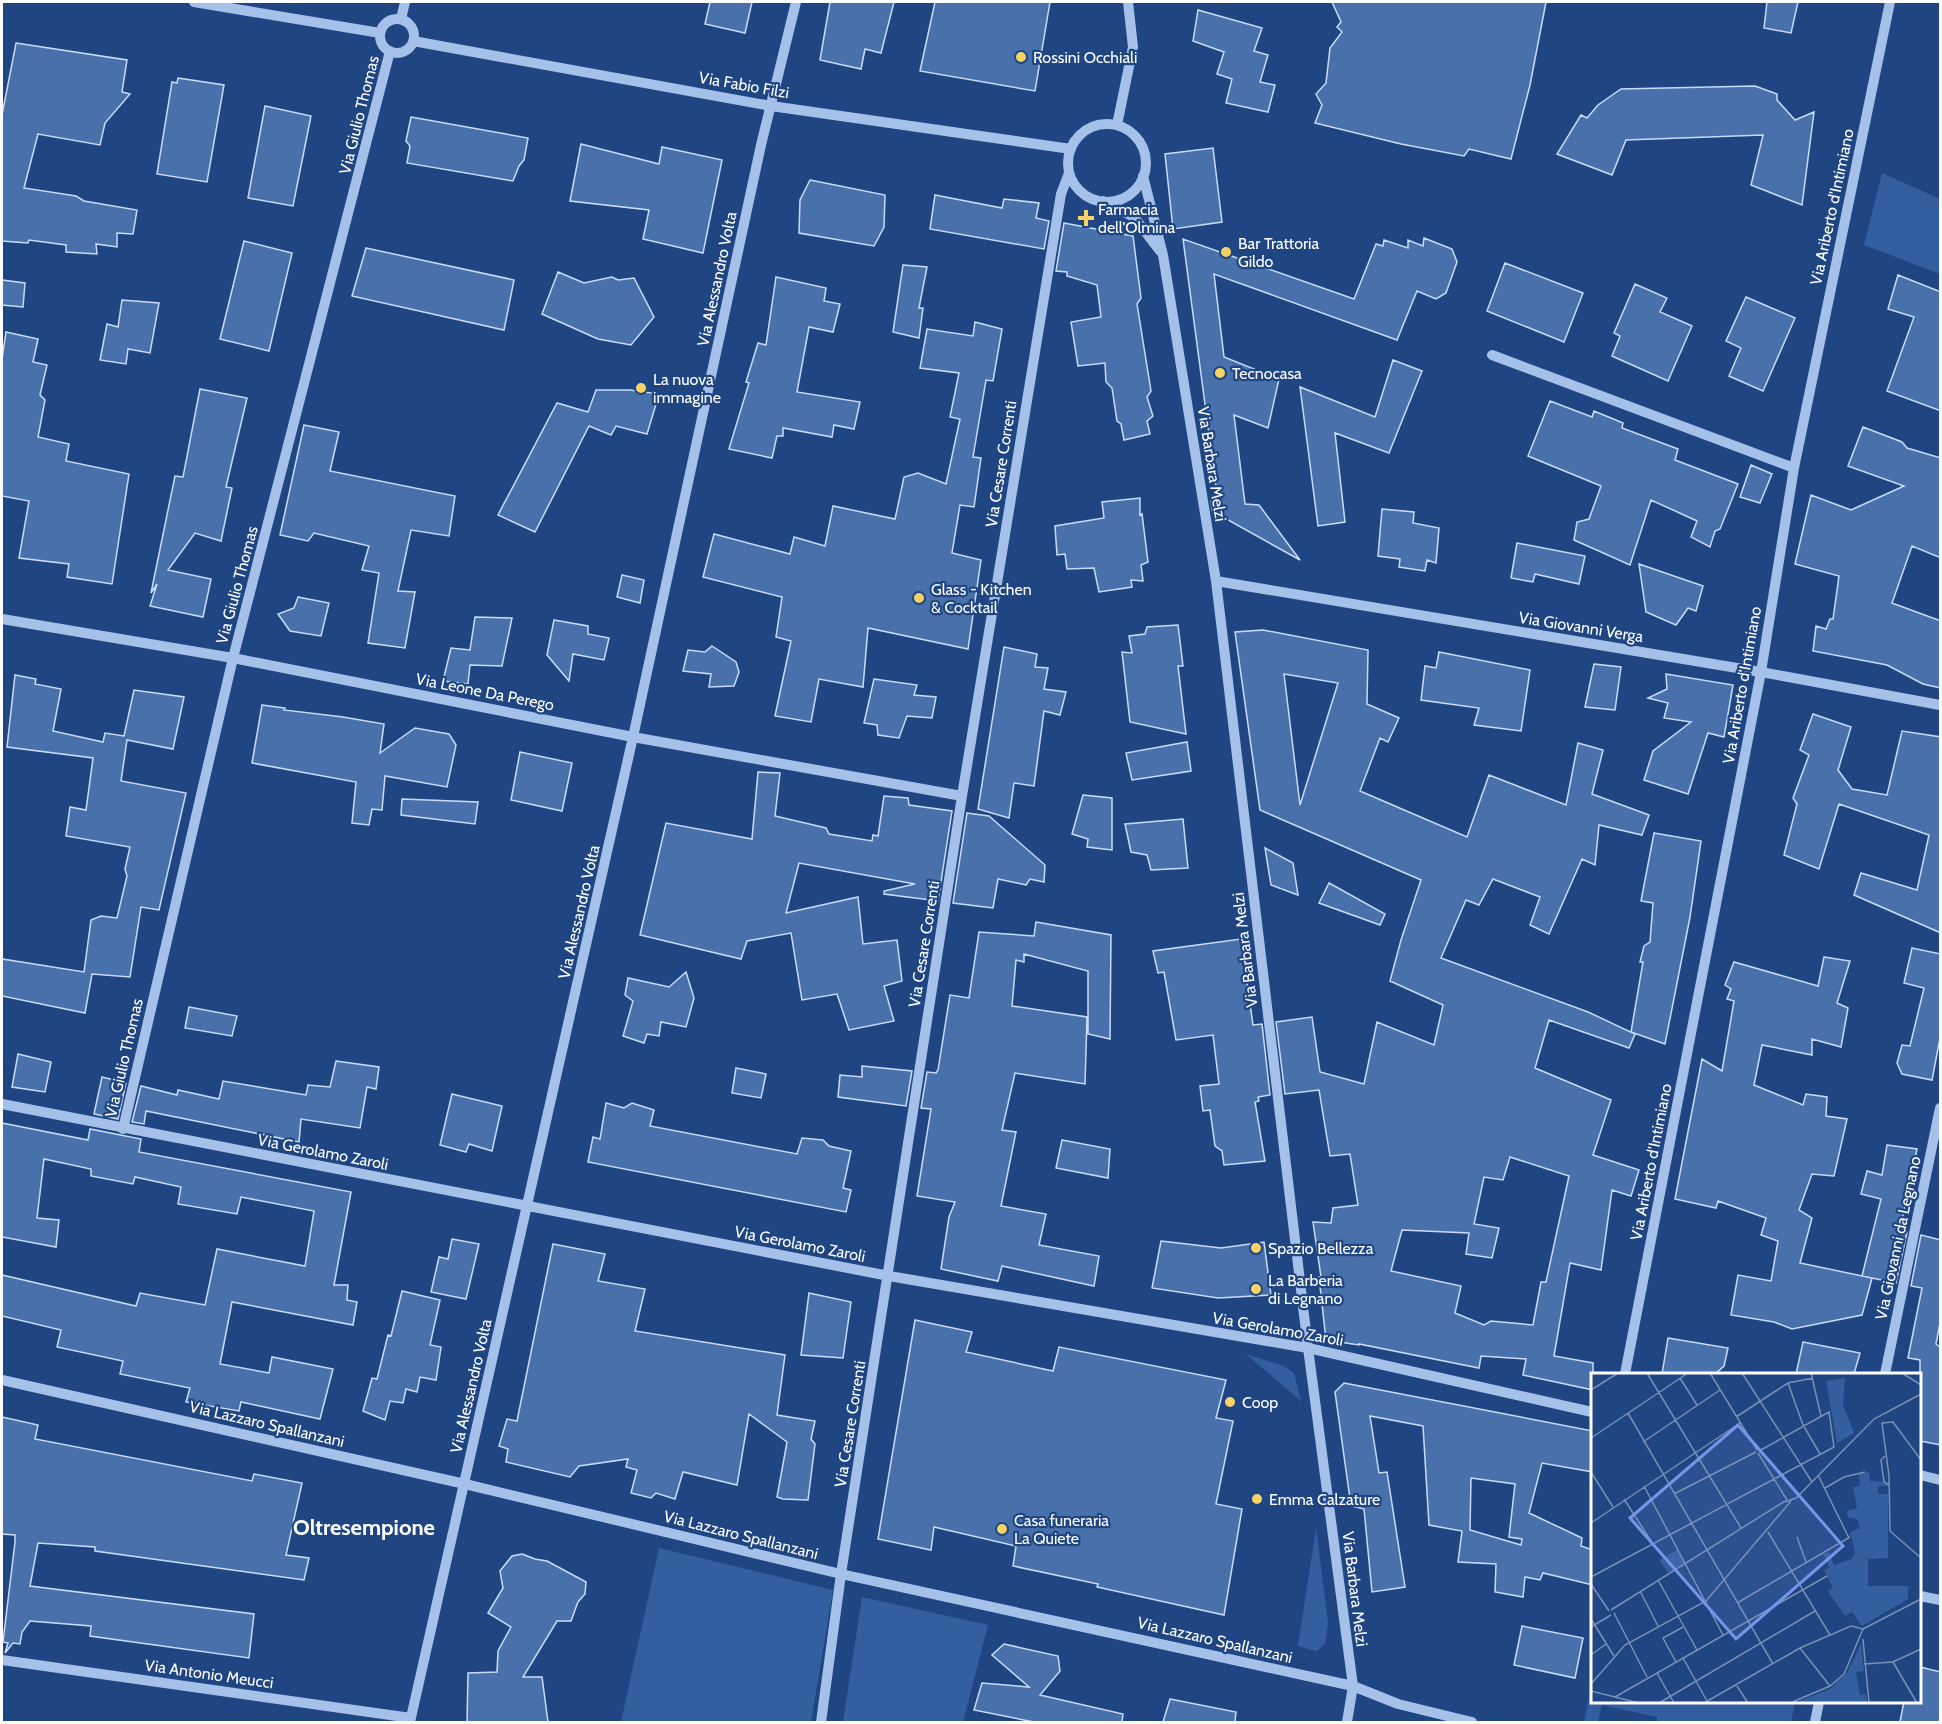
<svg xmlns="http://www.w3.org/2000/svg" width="1942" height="1724" viewBox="0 0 1942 1724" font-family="Cabin,sans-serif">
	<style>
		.green { fill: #335fa0 }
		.building { fill: #4870ab; stroke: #c9dcf7; stroke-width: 1.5; fill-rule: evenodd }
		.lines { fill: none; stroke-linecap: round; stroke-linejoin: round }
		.minor { stroke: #a5c1e9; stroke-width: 10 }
		.poi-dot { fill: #f7d365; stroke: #1f4682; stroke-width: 2 }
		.labels { text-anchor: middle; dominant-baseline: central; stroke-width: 4.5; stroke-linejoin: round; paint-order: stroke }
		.poi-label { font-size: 16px; fill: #fff; stroke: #1f4682; text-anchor: start }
		.street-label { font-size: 16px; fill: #fff; stroke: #1f4682 }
		.district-label { font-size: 22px; font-weight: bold; fill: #fff; stroke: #1f4682 }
		.inset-road { fill: none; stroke: #7990b4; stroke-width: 1.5 }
		.view { fill: #7795e8; fill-opacity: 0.15; stroke: #7795e8; stroke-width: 3 }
		.inset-edge { fill: none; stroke: #fff; stroke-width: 3 }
	</style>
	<rect width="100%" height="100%" fill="#1f4682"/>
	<path class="green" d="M1882 173 1940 199V274L1864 245Z
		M1246 1354 1284 1366 1294 1373 1301 1401Z
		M1316 1528 1328 1623 1325 1644 1316 1651 1298 1646Z
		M659 1548 833 1590 811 1722H621Z
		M862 1597 988 1625 963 1722H843Z
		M1592 1684V1702H1795L1791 1722H1657V1717L1602 1705 1598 1722H1584Z"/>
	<path class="building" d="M710 2H752L745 33 705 24Z
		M830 2H894L881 53 865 49 861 69 820 60Z
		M935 2H1050L1035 91 920 71Z
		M1332 2H1546L1530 85 1511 159 1469 149 1464 156 1401 144 1315 123 1322 105 1316 94 1326 83 1330 48 1342 32 1337 27 1341 22Z
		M1767 2H1798L1791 33 1764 28Z
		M1198 10 1262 28 1254 51 1268 55 1260 82 1275 85 1268 112 1226 103 1232 79 1217 74 1224 52 1193 41Z
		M16 43 127 60 122 92 130 94 105 123 100 145 38 134 24 188 76 196 84 201 137 210 133 234 117 233V247L96 244 97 254 66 252V245L29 240 28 243 2 241V115Z
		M178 78 224 85 207 182 157 174 172 82 177 83Z
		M1755 86 1777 94V100L1795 120 1814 112 1802 205 1751 185 1763 135 1626 140 1612 175 1557 154 1581 115 1587 118 1598 105 1621 89Z
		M265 106 311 116 293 206 248 198Z
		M411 117 528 138 524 160 519 166 513 181 407 163 410 146 406 141Z
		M581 144 659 164 662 147 722 160 703 253 643 239 649 210 570 201Z
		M1213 148 1222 222 1173 229 1165 154Z
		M810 180 885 195 884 227 874 246 799 233 800 200Z
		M935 195 1002 208 1004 199 1039 203 1036 218 1049 221 1044 249 930 229Z
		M1064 223 1133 236 1141 298 1137 304 1151 391 1147 397 1153 416 1147 421 1150 434 1124 440 1121 424 1117 421 1112 388 1106 382 1105 363 1078 366 1071 322 1101 317 1097 285 1067 276V272L1056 271Z
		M1424 238 1452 249 1457 262 1446 293 1436 299 1417 291 1397 340 1214 274 1224 357 1279 379 1268 428 1234 415 1245 504 1259 505 1300 560 1212 511 1211 501 1218 502 1183 239 1354 299 1376 244 1383 246 1384 240 1408 248V240L1423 246Z
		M244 241 292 253 269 351 220 339Z
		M366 248 514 280 504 330 352 296Z
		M1505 263 1583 293 1564 342 1487 311Z
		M903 265 927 267 919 308H923L919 338 893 332Z
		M558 272 584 283 612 277 618 280 634 278 654 317 631 345 598 339 542 314Z
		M1898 275 1941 292V411L1887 391 1914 317 1888 309Z
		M776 277 826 288 824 301 840 304 833 332 809 327 797 392 860 402 854 429 834 425 832 437 783 428V436H777L772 458 729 449 749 383 746 382 758 343 766 345Z
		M2 280 25 283 23 307 2 305Z
		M1635 284 1667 298 1660 312 1692 326 1668 381 1612 356 1620 336 1614 333Z
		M1746 297 1795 318 1763 391 1729 376 1741 348 1726 341Z
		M122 300 159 303 150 353 128 349 126 364 100 360 107 324 118 327Z
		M975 322 1002 329 993 381 986 380 973 457 981 458 974 507 960 505 952 553 981 560 968 649 868 628 863 687 819 679 811 722 775 716 791 641 776 637 782 597 703 577 714 534 790 554 794 537 825 546 833 506 895 519 904 477 918 473 946 484 960 419 950 417 959 373 920 368 927 329 973 336Z
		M6 332 38 339 33 362 47 365 40 395 45 400 38 437 69 444 66 461 129 474 112 584 67 577 69 564 19 558 29 501 2 496V359Z
		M1393 360 1422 371 1389 453 1335 433 1345 522 1318 526 1300 387 1375 417Z
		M200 389 247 398 226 487 232 488 221 541 195 533 168 570 211 579 203 617 150 606 157 584 151 593 175 476 183 477Z
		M596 390H630L659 394 647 434 616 426 611 435 589 426 535 532 498 515 557 403 588 412Z
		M1550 401 1592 417 1594 411 1623 423 1622 428 1678 449 1675 460 1738 484 1720 529 1715 531 1710 547 1691 537 1697 521 1651 500 1630 565 1574 540 1577 522 1589 519 1601 486 1528 456Z
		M304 425 339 432 330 471 455 496 449 536 411 530 398 591 415 592 405 648 368 643 379 573 362 570 369 546 314 533 308 541 280 535Z
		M1863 427 1902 442 1907 448 1941 458V558L1912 546 1892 603 1941 621V688L1923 684 1887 665 1813 651 1816 626 1826 629 1830 619H1833L1839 576 1795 564 1811 495 1851 510 1904 486 1848 466Z
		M1751 465 1772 474 1760 503 1740 497Z
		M1140 498V515L1142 514 1148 562 1141 565 1143 581 1131 580 1132 587 1099 592 1094 568 1067 569 1065 554 1057 555 1055 526 1104 518 1102 502Z
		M1382 509 1414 512 1413 523 1439 528 1436 563 1427 560 1425 571 1399 567 1400 559 1378 556Z
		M1517 543 1585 556 1579 584 1535 574 1533 582 1511 578Z
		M1639 564 1703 586 1696 611 1688 608 1676 625 1646 612Z
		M622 575 644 580 640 603 617 597Z
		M298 597 329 603 321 636 290 631 278 614 294 608Z
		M475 617 512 618 502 666 470 665 468 684 443 681 451 648 470 650Z
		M554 620 588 626V634L609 638 604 660 573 654 569 681 547 655Z
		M1178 625 1183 666H1178L1186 734 1130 722 1122 652 1132 653 1129 636 1145 634 1147 627Z
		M1263 630 1368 650 1367 704 1399 718 1388 742 1380 738 1360 791 1467 837 1489 775 1566 805 1578 743 1603 750 1592 794 1649 815 1642 835 1599 825 1595 865 1582 859 1549 934 1530 925 1540 897 1493 879 1479 905 1466 900 1441 958 1588 1012 1635 1034 1629 1048 1549 1020 1535 1068 1611 1100 1593 1155 1639 1170 1631 1196 1612 1190 1601 1270 1570 1263 1554 1356 1593 1363V1390L1523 1375 1526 1359 1481 1356 1479 1368 1359 1344V1345L1326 1340 1319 1277H1321L1313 1222 1331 1223 1333 1208 1358 1205 1350 1154 1330 1156 1319 1090 1285 1094 1276 1022 1312 1017 1320 1072 1364 1084 1377 1022 1434 1045 1443 1005 1390 981 1401 940 1421 880 1260 810 1235 632ZM1284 674 1338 683 1300 805ZM1510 1157 1569 1176 1546 1282H1541L1533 1325 1491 1321 1484 1325 1455 1313 1461 1286 1391 1271 1402 1230 1469 1233 1466 1254 1492 1258 1499 1228 1474 1224 1484 1177 1503 1180Z
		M712 646 736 662 739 672 734 686 709 687 711 674 683 671 688 650 705 652Z
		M1004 647 1037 654 1035 667 1048 668 1044 689 1066 692 1060 715 1044 711 1034 786 1014 783 1009 818 978 809Z
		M1439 652 1530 670 1521 731 1474 725 1479 708 1421 700 1425 666 1436 668Z
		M1594 664 1621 667 1615 710 1585 707Z
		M1666 674 1733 685 1724 737 1708 733 1688 794 1644 780 1653 751 1691 722 1664 718 1668 703 1648 698 1667 689Z
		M15 675 36 679 35 684 61 689 53 731 103 742 105 733 124 736 134 690 184 697 173 749 127 740 121 781 186 793 159 910 141 907 130 977 92 974 85 1013 2 996V959L84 972 91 920 101 916 117 918 127 876 125 869 130 847 66 836 70 807 86 810 93 758 7 747Z
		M874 679 917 685 914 695 936 697 932 718 907 716 899 738 878 735 877 725 864 723Z
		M262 705 285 708 284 710 343 717 384 724 380 753 415 728 449 734 456 745 447 787 385 776 382 810 372 809 369 825 352 823 356 782 252 763Z
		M1813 714 1851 727 1838 770 1852 789 1887 795 1902 731 1941 737V933L1854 895 1861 873 1917 890 1929 835 1839 804 1819 869 1784 855 1797 804 1793 798 1809 755 1800 750Z
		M1187 742 1191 771 1132 780 1126 753Z
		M520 752 572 763 562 811 511 800Z
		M758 772 780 773 775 816 826 828 829 834 872 841 873 835 878 836 884 796 908 798 909 805 952 811 938 901 884 894V891L915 884 799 863 786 913 858 897 863 944 897 940 902 981 884 986 894 1021 849 1030 837 994 802 1000 791 933 747 941 741 959 640 935 666 823 752 839Z
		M1083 795 1112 798V850L1087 847 1088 839 1072 834Z
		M402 799 478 802 475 824 401 815Z
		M967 813 989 816 1045 865 1044 882 1030 879 1026 885 998 879 993 908 953 903Z
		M1183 819 1188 868 1151 870 1147 855 1131 852 1125 824Z
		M1654 833 1701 841 1690 917 1665 1044 1631 1032 1643 962H1640L1644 946 1650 942 1653 903 1641 901Z
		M1265 848 1293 863 1298 895 1271 885Z
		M1329 883 1385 914 1380 925 1319 903Z
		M1036 922 1111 935 1110 1039 1088 1034V971L1024 954V962L1016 960 1012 1006 1087 1017 1085 1084 1015 1073 1002 1130 1016 1132 1001 1206 1046 1214 1039 1245 1099 1256 1094 1286 1002 1266 998 1281 941 1269 949 1217 955 1202 917 1196 931 1109 921 1108 927 1072 936 1073 938 1070 950 995 969 998 979 932 1034 936Z
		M1241 939 1253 1025 1262 1024 1270 1095 1258 1097 1259 1101 1255 1102 1265 1161 1224 1165 1222 1151 1215 1146 1210 1110 1203 1111 1200 1086 1219 1084 1213 1035 1176 1040 1164 972 1158 973 1153 951Z
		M1912 948 1941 954V1033L1932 1080 1902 1074 1897 1063 1902 1045 1910 1046 1924 988 1904 983Z
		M1824 957 1850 961 1837 1003 1848 1008 1841 1047 1812 1039V1055L1762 1045 1754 1085 1803 1105 1806 1094 1827 1097 1826 1116 1847 1119 1834 1176 1812 1174 1799 1210 1812 1218 1800 1263 1872 1278 1862 1315 1792 1329 1774 1322 1731 1315 1738 1275 1771 1281 1778 1241 1761 1235 1766 1218 1718 1201 1716 1208 1675 1199 1702 1059 1722 1071 1734 1001 1727 999 1731 989 1725 985 1734 962 1818 986Z
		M686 972 694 998 686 1027 661 1022 659 1036 647 1034 644 1043 623 1036 633 1001 625 995 628 978 669 987Z
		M189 1007 237 1016 232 1036 185 1028Z
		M18 1054 51 1062 45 1092 12 1087Z
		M336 1061 379 1067 376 1089 367 1087 360 1128 301 1119 299 1142 146 1111 144 1124 132 1122 141 1086 177 1095 178 1090 219 1099 223 1081 306 1095 308 1085 330 1087Z
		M862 1066 912 1071 906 1106 838 1097 840 1075 862 1077Z
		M736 1068 766 1074 761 1098 732 1093Z
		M102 1077 126 1083 118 1119 94 1114Z
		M452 1094 502 1106 492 1151 469 1144 466 1152 440 1145Z
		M606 1103 624 1108 632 1103 654 1110 650 1126 797 1154 802 1138 823 1140 829 1146 851 1151 843 1188 851 1190 846 1212 588 1162 593 1137 600 1139Z
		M2 1123 88 1140 90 1129 141 1139 139 1152 351 1192 334 1285H348L347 1300 357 1302 353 1325 232 1302 220 1364 269 1373 272 1357 333 1369 320 1419 241 1402 239 1411 186 1402 190 1388 120 1374 123 1361 57 1347 61 1330 2 1316V1275L136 1306 140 1293 205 1305 217 1249 305 1266 314 1211 241 1197 237 1214 178 1204 181 1187 135 1177 133 1184 91 1176V1169L44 1159 37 1218 59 1220 56 1247 2 1237Z
		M1062 1140 1110 1149 1108 1178 1056 1168Z
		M1887 1145 1917 1149 1900 1230 1907 1232 1896 1283 1862 1276 1881 1199 1861 1194 1867 1171 1882 1175Z
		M1921 1235 1941 1240V1318L1936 1344 1941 1348V1445L1920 1441V1360L1908 1358 1922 1288 1911 1286Z
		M452 1239 479 1244 466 1299 431 1292 439 1257 448 1259Z
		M1161 1241 1221 1248 1264 1242 1271 1295 1218 1298 1152 1288Z
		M553 1244 605 1254 598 1281 645 1289 635 1331 785 1355 777 1415 815 1421 811 1439 815 1444 808 1500 783 1499 777 1497 787 1442 749 1414 737 1485 683 1472 675 1499 656 1493 651 1498 631 1493 637 1470 626 1467 628 1459 579 1466 570 1477 506 1462 508 1449 499 1446 507 1419 517 1421Z
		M402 1291 440 1300 430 1345 441 1347 436 1380 420 1377 417 1392 406 1389 403 1403 390 1401 385 1420 363 1411 372 1378 377 1379 388 1335 391 1336Z
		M809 1293 851 1302 843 1358 801 1355Z
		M915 1320 972 1332 966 1352 1053 1371 1059 1347 1226 1380 1216 1418 1233 1421 1216 1504 1242 1509 1224 1615 1097 1587 1098 1584 1013 1566 1016 1546 934 1527 931 1550 878 1539Z
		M1668 1338 1728 1348 1724 1366 1715 1374H1662Z
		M1803 1342 1860 1353 1854 1374H1796Z
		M1344 1383 1593 1431V1472L1542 1463 1529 1513 1582 1538 1581 1546 1593 1550V1585L1543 1573 1540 1580 1525 1577 1523 1597 1495 1592 1496 1564 1458 1562 1462 1531 1429 1525 1423 1426 1370 1416 1379 1473 1387 1472 1405 1587 1372 1592 1364 1509 1351 1506 1335 1392ZM1471 1478 1515 1484 1509 1537 1522 1539 1521 1545 1470 1530Z
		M2 1417 38 1425 35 1439 252 1481 254 1474 302 1483 286 1555 309 1558 304 1580 95 1551V1547L38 1543 30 1586 254 1614 249 1658 90 1636 91 1626 30 1621 22 1632 20 1644 13 1643 5 1653 8 1643 3 1642 15 1542V1535L2 1534Z
		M522 1554 535 1559 547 1561 586 1582 585 1594 578 1602 571 1621H557L523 1677H542L548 1722H467L468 1673 497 1672 498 1651 511 1627 488 1613 503 1588 500 1571 512 1556Z
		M1522 1626 1583 1638 1575 1678 1514 1665Z
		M1004 1644 1058 1656 1060 1671 1040 1695 1123 1714 1122 1722H1034L974 1710 982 1683 1029 1687 992 1655Z
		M1920 1667 1941 1672V1722H1900L1904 1701H1920Z
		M1170 1699 1236 1712 1235 1722H1163Z"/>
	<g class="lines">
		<path class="minor" d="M194 2 380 33
			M401 19 405 2
			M380 36a17 17 0 1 1 34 0a17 17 0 1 1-34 0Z
			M413 41 771 106 1071 149
			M1068 163a39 39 0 1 1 78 0a39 39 0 1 1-78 0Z
			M1117 125 1133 47 1128 2
			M1143 176 1163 255 1216 581 1308 1348 1353 1686 1347 1722
			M1103 201 1134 217 1160 251
			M1492 355 1794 468
			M1216 581 1761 672 1940 705
			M2 619 233 658 633 737 962 796
			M2 1104 889 1276 1308 1348 1592 1412
			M123 1129 233 658 390 51
			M1625 1374 1761 672 1794 468 1890 2
			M1885 1374 1940 1108
			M2 1380 465 1484 841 1574 1353 1686 1398 1704 1472 1722
			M1920 1475 1940 1480
			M1920 1596 1940 1600
			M2 1660 411 1718
			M410 1722 633 737 761 145 796 2
			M821 1722 841 1574 962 796 1061 194 1069 173
			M1815 1722 1819 1702"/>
	</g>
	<g class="poi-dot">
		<circle cx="1021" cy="57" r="6"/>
		<path d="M1083 209h6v6h6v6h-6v6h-6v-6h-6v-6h6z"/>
		<circle cx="1226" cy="252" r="6"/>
		<circle cx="1220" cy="373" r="6"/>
		<circle cx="641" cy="388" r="6"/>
		<circle cx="919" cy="598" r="6"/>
		<circle cx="1256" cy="1248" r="6"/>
		<circle cx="1256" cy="1289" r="6"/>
		<circle cx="1230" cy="1402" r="6"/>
		<circle cx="1257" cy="1499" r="6"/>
		<circle cx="1002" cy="1529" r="6"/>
	</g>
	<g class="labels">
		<g class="poi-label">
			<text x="1033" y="57">Rossini Occhiali</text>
			<text x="1098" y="209">Farmacia<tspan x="1098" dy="18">dell'Olmina</tspan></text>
			<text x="1238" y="243">Bar Trattoria<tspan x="1238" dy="18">Gildo</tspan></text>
			<text x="1232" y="373">Tecnocasa</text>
			<text x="653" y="379">La nuova<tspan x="653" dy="18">immagine</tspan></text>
			<text x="931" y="589">Glass - Kitchen<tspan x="931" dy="18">&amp; Cocktail</tspan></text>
			<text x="1268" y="1248">Spazio Bellezza</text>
			<text x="1268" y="1280">La Barberia<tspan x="1268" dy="18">di Legnano</tspan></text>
			<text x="1242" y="1402">Coop</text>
			<text x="1269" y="1499">Emma Calzature</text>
			<text x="1014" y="1520">Casa funeraria<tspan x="1014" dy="18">La Quiete</tspan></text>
		</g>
		<g class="street-label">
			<text transform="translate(744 85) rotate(10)">Via Fabio Filzi</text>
			<text transform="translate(359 115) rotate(-76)">Via Giulio Thomas</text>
			<text transform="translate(1832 207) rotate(-78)">Via Ariberto d'Intimiano</text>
			<text transform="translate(717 279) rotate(-78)">Via Alessandro Volta</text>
			<text transform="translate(1001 464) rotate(-81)">Via Cesare Correnti</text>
			<text transform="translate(1212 464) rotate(81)">Via Barbara Melzi</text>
			<text transform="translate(237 585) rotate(-75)">Via Giulio Thomas</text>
			<text transform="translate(1581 627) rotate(9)">Via Giovanni Verga</text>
			<text transform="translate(1742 685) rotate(-80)">Via Ariberto d'Intimiano</text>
			<text transform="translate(485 692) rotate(11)">Via Leone Da Perego</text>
			<text transform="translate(579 912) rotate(-77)">Via Alessandro Volta</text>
			<text transform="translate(924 944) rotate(-81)">Via Cesare Correnti</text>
			<text transform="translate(1245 950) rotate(-97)">Via Barbara Melzi</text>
			<text transform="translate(124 1058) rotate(-77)">Via Giulio Thomas</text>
			<text transform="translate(323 1152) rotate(11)">Via Gerolamo Zaroli</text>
			<text transform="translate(1651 1162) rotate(-79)">Via Ariberto d'Intimiano</text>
			<text transform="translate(1898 1238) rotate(-78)">Via Giovanni da Legnano</text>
			<text transform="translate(800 1244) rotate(11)">Via Gerolamo Zaroli</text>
			<text transform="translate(1278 1329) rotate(10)">Via Gerolamo Zaroli</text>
			<text transform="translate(471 1386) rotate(-77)">Via Alessandro Volta</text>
			<text transform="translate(267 1424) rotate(13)">Via Lazzaro Spallanzani</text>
			<text transform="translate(850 1424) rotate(-81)">Via Cesare Correnti</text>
			<text transform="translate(741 1535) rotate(14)">Via Lazzaro Spallanzani</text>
			<text transform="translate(1355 1589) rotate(83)">Via Barbara Melzi</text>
			<text transform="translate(1215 1640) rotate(13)">Via Lazzaro Spallanzani</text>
			<text transform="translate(209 1674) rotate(8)">Via Antonio Meucci</text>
		</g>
		<g class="district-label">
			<text x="364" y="1527">Oltresempione</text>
		</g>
	</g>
	<g transform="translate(1591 1373)">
		<rect width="330" height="330" fill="#1f4682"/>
		<path d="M254 5 252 32 263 60 246 70 235 8ZM278 99 279 108 296 109 297 113H287V121H297V185L277 186V213H317V226L271 253 261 239 254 243 237 218 242 215 233 197 238 195 233 181 238 179 243 192 261 186 264 179 259 159 269 155 267 147 257 144 256 138 266 135 262 114 269 113 268 100ZM86 177 93 190 77 200 68 187ZM270 271 273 298 265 299 269 322 275 321 276 330H203L239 316 256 300Z" fill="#335fa0"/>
		<path class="inset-road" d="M56 0 150 155M119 0 166 77M151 0 221 109M220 0 230 43M311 0 330 12M89 5 106 32M197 10 212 52 229 81M0 17 27 0M37 40 182 291M145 44 197 10 222 5M0 65 97 0M52 69 129 17M167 80 196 127M294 83 290 87 293 109 298 112M330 87 302 49 291 50 298 103 299 158 330 185M0 99 22 134M227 102 258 165M53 113 132 262M234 115 253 104 274 99M83 121 165 79M33 126 62 171M194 129 205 125 283 46 330 21M0 150 149 50M177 159 239 262M206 164 215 189M0 204 243 74 238 39 168 78M67 207 106 277M0 211 18 238M49 218 67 253M146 230 259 164M20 237 194 128M23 240 56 304M0 246 23 283M0 254 20 242M272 256 330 226M272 266 278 330M209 275 239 313M0 282 15 271M92 285 116 328M85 289 72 265 92 254M302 289 326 330M273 291 302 289 330 276M66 300 83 330M0 311 34 272 115 228 200 128M146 313 157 330M0 318 48 330M24 324 236 203M68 330 224 238M113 330 209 275 260 253 272 256M199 330 239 313 253 301 272 256"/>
		<path class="view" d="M147 52 252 173 145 266 39 145Z"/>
		<rect width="330" height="330" class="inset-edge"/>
	</g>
	<rect width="1942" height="1724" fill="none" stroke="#ffffff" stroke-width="6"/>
</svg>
